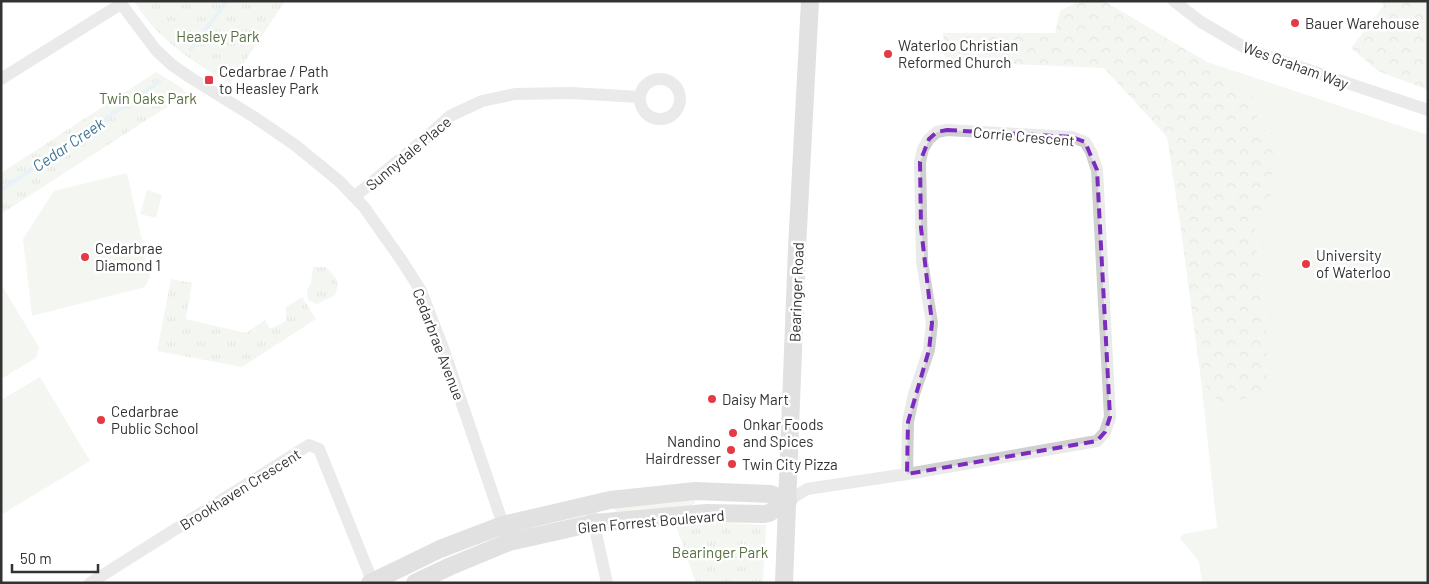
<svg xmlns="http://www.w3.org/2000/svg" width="1429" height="584" viewBox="0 0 1429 584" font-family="Barlow,sans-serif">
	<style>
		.grass { fill: #e6ecdf }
		.forest { fill: url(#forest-crowns) }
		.park { fill: url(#park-tufts) }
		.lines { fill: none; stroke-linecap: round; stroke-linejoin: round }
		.stream { stroke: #cfe2ee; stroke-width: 4 }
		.street { stroke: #d0d0d0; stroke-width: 12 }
		.secondary { stroke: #bdbdbd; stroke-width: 18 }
		.marked { fill: none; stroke: #7b2cbf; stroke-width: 4; stroke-dasharray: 10 6; stroke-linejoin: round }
		.poi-dot { fill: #e63946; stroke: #fff; stroke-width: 2 }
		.labels { text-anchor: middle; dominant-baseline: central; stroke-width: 5; stroke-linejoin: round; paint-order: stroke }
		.poi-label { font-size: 15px; fill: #333; stroke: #fff; text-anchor: start }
		.park-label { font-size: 15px; fill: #56703f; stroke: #fff }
		.street-label { font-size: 15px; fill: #333; stroke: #fff }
		.water-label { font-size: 16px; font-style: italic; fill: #3f7597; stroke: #fff }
	</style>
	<defs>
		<pattern id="forest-crowns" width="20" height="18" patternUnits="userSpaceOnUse" patternTransform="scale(1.25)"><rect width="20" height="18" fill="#e6ecdf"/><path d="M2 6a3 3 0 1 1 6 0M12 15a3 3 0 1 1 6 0" fill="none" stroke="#c6cbc0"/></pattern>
		<pattern id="park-tufts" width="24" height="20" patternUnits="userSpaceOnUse" patternTransform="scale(1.25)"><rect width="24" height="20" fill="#e6ecdf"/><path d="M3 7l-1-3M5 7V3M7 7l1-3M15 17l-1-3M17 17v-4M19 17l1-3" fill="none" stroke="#c6cbc0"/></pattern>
	</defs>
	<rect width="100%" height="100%" fill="#fff"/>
	<path class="grass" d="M1207 62 1428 135V583H1202L1199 561 1180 539 1183 534 1217 528 1201 380 1220 404 1266 329 1254 220 1273 144 1252 106 1254 96Z
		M127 173 150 276 145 287 32 316 23 239 54 191Z
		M147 190 162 195 156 218 140 214Z
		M1 284 39 347 36 358 1 379Z
		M40 377 90 461 1 515V400Z
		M695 499V503L690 506 619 513 615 510V507Z"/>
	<path class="forest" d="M1078 1H1104L1207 62 1254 96 1252 106 1273 144 1270 213 1254 220 1266 329 1268 393 1220 404 1201 380 1180 223 1167 137 1104 68 945 61 943 33H1055L1060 11Z
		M1380 1H1428V90L1378 71 1351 48 1384 5Z"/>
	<path class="park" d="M134 1H285L230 84C193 62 157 39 134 1Z
		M156 72 182 88 187 94 1 214V173Z
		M313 267H326L335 277 338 285 335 295 317 304 308 300 307 290 311 283Z
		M171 279 192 283 186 319 246 333 265 320 270 329 286 321V307L302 297 316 319 242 367 157 351Z
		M711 522 766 525 763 583H696L675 523Z"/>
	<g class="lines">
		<path class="stream" d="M191 49 227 1
			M1 190 159 82"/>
		<path class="street" d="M119 1 156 50 172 65 191 78 254 117 295 145 339 181 364 207 402 261 421 291 443 348 506 533
			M1174 1 1201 22 1249 50 1428 110
			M1 79 121 4
			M640 99a20 20 0 1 1 40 0a20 20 0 1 1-40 0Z
			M354 197 421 142 450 116 482 101 515 94 571 93 640 97
			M788 501 807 489 907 474 1097 441 1105 432 1110 417 1097 170 1091 152 1085 142 1072 137 947 130 937 132 929 139 923 149 920 162 922 261 932 323 929 350 914 394 908 422 907 474
			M592 515 607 583
			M90 583 309 445 319 449 373 583"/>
		<path class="secondary" d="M370 583 440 549 503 525 610 500 695 491 770 494 788 501
			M415 583 451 566 509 542 594 523 706 513 764 514 769 513 788 501
			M784 583 797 248 810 1"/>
	</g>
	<path d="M0 0H1429V584H0ZM947 130 1072 137 1085 142 1097 170 1110 417 1105 432 1097 441 907 474 908 422 929 350 932 323 921 228 920 162 929 139 937 132Z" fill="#fff" fill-opacity=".55" fill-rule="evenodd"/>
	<path class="marked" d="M947 130 1072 137 1085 142 1097 170 1110 417 1105 432 1097 441 907 474 908 422 929 350 932 323 921 228 920 162 929 139 937 132Z"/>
	<g class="poi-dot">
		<circle cx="1295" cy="23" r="5"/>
		<circle cx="888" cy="54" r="5"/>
		<rect x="204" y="75" width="10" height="10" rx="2.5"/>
		<circle cx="85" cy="257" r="5"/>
		<circle cx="1306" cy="264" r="5"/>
		<circle cx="712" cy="399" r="5"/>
		<circle cx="101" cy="420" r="5"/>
		<circle cx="733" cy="433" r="5"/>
		<circle cx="731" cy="450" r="5"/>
		<circle cx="732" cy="464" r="5"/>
	</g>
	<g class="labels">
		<g class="poi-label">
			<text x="1305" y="23">Bauer Warehouse</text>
			<text x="898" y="45">Waterloo Christian<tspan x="898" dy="17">Reformed Church</tspan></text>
			<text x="219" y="71">Cedarbrae / Path<tspan x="219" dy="17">to Heasley Park</tspan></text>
			<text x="95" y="248">Cedarbrae<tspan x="95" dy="17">Diamond 1</tspan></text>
			<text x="1316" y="255">University<tspan x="1316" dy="17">of Waterloo</tspan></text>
			<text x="722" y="399">Daisy Mart</text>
			<text x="111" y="411">Cedarbrae<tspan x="111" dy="17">Public School</tspan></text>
			<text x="743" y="424">Onkar Foods<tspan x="743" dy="17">and Spices</tspan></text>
			<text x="721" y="441" text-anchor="end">Nandino<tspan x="721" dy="17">Hairdresser</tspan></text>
			<text x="742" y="464">Twin City Pizza</text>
		</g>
		<g class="park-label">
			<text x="218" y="36">Heasley Park</text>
			<text x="148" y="98">Twin Oaks Park</text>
			<text x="720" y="552">Bearinger Park</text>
		</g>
		<g class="street-label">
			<text transform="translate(1296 65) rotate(20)">Wes Graham Way</text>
			<text transform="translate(1024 136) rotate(5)">Corrie Crescent</text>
			<text transform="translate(408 153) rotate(-40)">Sunnydale Place</text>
			<text transform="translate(796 292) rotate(-88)">Bearinger Road</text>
			<text transform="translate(439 344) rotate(69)">Cedarbrae Avenue</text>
			<text transform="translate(240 489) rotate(-32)">Brookhaven Crescent</text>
			<text transform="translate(651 521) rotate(-5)">Glen Forrest Boulevard</text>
		</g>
		<g class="water-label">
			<text transform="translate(68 144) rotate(-34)">Cedar Creek</text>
		</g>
	</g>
	<rect width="1429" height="584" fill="none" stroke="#333333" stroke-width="5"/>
	<path d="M12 564v8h86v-8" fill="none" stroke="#333333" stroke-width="2.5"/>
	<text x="20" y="564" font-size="15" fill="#333333" stroke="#ffffff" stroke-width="4" paint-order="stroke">50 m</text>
</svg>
